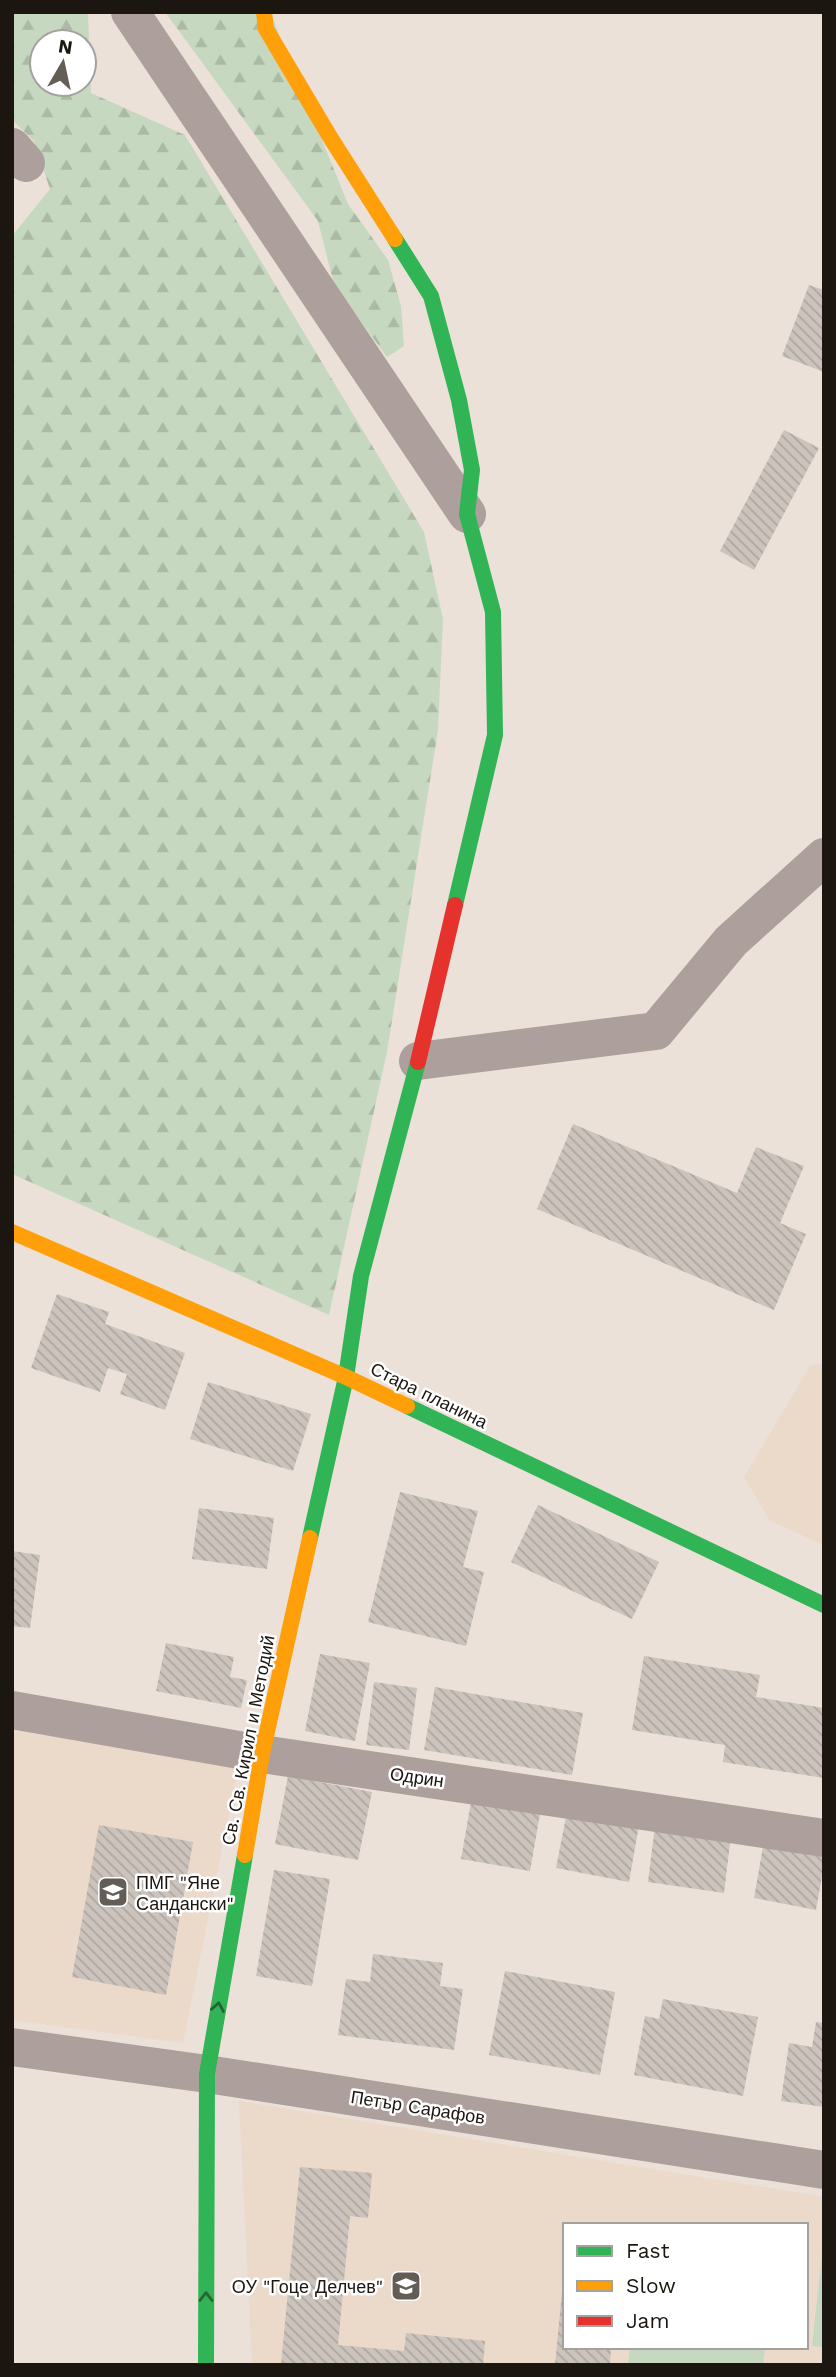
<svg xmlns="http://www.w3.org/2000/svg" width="836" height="2377" viewBox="0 0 836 2377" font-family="'Work Sans',sans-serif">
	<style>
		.built { fill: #ebd9c9; fill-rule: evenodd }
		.forest { fill: url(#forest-firs); fill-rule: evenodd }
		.pitch { fill: #c6d9c0 }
		.building { fill: url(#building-back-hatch) }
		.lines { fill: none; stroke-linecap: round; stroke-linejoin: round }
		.street { stroke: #ada09c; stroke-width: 38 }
		.fast { stroke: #30b455; stroke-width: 16 }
		.slow { stroke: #ff9f0a; stroke-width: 16 }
		.jam { stroke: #e5322d; stroke-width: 16 }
		.oneway { stroke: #266532 }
		.labels { text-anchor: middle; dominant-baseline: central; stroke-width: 5; stroke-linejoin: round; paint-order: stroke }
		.street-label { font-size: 18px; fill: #1c1610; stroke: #fff }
		.poi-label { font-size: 18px; fill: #1c1610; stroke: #fff; text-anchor: start }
	</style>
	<defs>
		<pattern id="forest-firs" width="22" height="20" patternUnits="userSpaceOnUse" patternTransform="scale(1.75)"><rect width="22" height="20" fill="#c6d9c0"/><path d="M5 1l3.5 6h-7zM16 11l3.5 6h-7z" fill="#aabaa4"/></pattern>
		<pattern id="building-back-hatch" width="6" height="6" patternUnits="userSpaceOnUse" patternTransform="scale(1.75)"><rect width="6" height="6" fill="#cbc3bc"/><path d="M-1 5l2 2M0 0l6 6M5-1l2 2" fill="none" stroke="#aea7a1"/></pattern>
	</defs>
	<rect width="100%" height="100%" fill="#ebe1d8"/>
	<path class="built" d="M824 1363V1545L770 1521 744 1477 810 1366Z
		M12 1727 239 1764 183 2043 12 2020Z
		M239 2101 824 2197V2365H252ZM565 2225H806V2347H565Z"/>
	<path class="forest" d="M12 12H88L91 93 185 135 424 532 443 619 438 730 387 1052 329 1315 12 1174V236L50 189 34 141 12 120ZM42 42H84V84H42Z
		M165 12H270L348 204 388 260 401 306 404 346 387 357 334 285 318 221Z"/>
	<path class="pitch" d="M824 2237V2347L812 2346Z
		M630 2347H765L763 2365H628Z"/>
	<path class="building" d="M809 285 824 290V372L782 356Z
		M784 430 819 448 754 570 720 551Z
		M573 1124 737 1193 756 1147 804 1166 780 1223 806 1234 774 1310 537 1209Z
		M57 1294 109 1312 105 1324 185 1353 165 1410 120 1394 127 1374 108 1368 100 1392 31 1368Z
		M208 1382 311 1414 293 1471 190 1439Z
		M400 1492 478 1511 463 1567 484 1572 466 1646 368 1622Z
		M538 1505 659 1562 632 1619 511 1562Z
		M199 1508 274 1518 267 1569 192 1559Z
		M12 1551 40 1555 30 1628 12 1626Z
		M166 1643 234 1657 230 1677 247 1680 241 1708 156 1691Z
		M320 1654 370 1663 355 1741 305 1731Z
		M644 1656 760 1675 756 1697 824 1708V1778L723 1762 725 1745 632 1730Z
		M374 1682 417 1688 409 1750 366 1745Z
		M435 1687 583 1713 572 1775 424 1750Z
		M288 1776 372 1792 358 1860 275 1844Z
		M471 1802 540 1814 530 1871 461 1859Z
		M567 1812 639 1825 629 1882 556 1868Z
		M99 1825 193 1842 166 1995 72 1977Z
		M655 1826 731 1835 724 1893 648 1882Z
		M764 1841 824 1852V1865L816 1910 754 1898Z
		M274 1870 330 1879 312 1986 256 1976Z
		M373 1954 443 1963 440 1986 463 1989 454 2050 338 2035 346 1979 370 1982Z
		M505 1971 615 1992 600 2075 489 2055Z
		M663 1999 758 2017 743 2096 634 2075 645 2016 659 2019Z
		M816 2022 824 2023V2107L781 2101 789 2043 812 2047Z
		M300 2167 372 2173 368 2218 350 2216 338 2345 404 2351 406 2333 485 2341 483 2365H281Z
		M563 2281H565V2347H611L610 2365H555Z"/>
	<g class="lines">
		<path class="street" d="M130 12 467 514
			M12 147 26 163
			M418 1061 656 1031 731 941 824 857
			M12 1710 262 1754 824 1838
			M12 2047 207 2074 824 2170"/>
		<path class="fast" d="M395 239 431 296 459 400 472 470 467 514 493 612 495 735 455 905
			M407 1406 824 1605
			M310 1538 346 1377 361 1276 418 1062
			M206 2365 207 2074 245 1855"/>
		<path class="slow" d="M264 12 266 29 330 137 395 239
			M12 1232 346 1377 407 1406
			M245 1855 262 1754 310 1538"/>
		<path class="jam" d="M418 1062 455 905"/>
	</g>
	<defs><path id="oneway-chevron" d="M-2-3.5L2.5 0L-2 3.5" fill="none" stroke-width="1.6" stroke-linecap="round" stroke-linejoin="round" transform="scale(1.75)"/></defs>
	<g class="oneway">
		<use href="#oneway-chevron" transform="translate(218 2007) rotate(-80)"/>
		<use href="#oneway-chevron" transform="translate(206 2297) rotate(-90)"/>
	</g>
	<defs>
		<g id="school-square" transform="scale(1.575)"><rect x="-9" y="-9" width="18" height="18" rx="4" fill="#645d56" stroke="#fff"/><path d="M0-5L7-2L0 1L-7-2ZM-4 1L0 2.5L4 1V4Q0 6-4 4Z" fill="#fff"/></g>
	</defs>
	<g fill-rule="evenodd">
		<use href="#school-square" x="113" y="1892"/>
		<use href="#school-square" x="406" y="2286"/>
	</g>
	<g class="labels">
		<g class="street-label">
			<text transform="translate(429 1395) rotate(26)">Стара планина</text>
			<text transform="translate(248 1740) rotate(-79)">Св. Св. Кирил и Методий</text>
			<text transform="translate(417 1777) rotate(8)">Одрин</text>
			<text transform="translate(418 2107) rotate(9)">Петър Сарафов</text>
		</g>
		<g class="poi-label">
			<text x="136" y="1882">ПМГ "Яне<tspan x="136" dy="21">Сандански"</tspan></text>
			<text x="383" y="2286" text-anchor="end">ОУ "Гоце Делчев"</text>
		</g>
	</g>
	<rect width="836" height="2377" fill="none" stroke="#1c1610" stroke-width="28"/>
	<rect x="563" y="2223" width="245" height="126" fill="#ffffff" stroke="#a4a29f" stroke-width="2"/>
	<rect x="577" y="2246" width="35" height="10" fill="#30b455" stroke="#a4a29f" stroke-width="2"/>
	<text x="626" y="2258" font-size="21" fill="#1c1610">Fast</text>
	<rect x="577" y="2281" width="35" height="10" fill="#ff9f0a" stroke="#a4a29f" stroke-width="2"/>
	<text x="626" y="2293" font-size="21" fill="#1c1610">Slow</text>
	<rect x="577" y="2316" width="35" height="10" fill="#e5322d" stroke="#a4a29f" stroke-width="2"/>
	<text x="626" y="2328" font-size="21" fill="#1c1610">Jam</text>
	<g transform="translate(63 63) rotate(9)"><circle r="33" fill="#ffffff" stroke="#a4a29f" stroke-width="2"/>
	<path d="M0-5L12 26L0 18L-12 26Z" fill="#645d56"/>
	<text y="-10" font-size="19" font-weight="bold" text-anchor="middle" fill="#1c1610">N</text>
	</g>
</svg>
